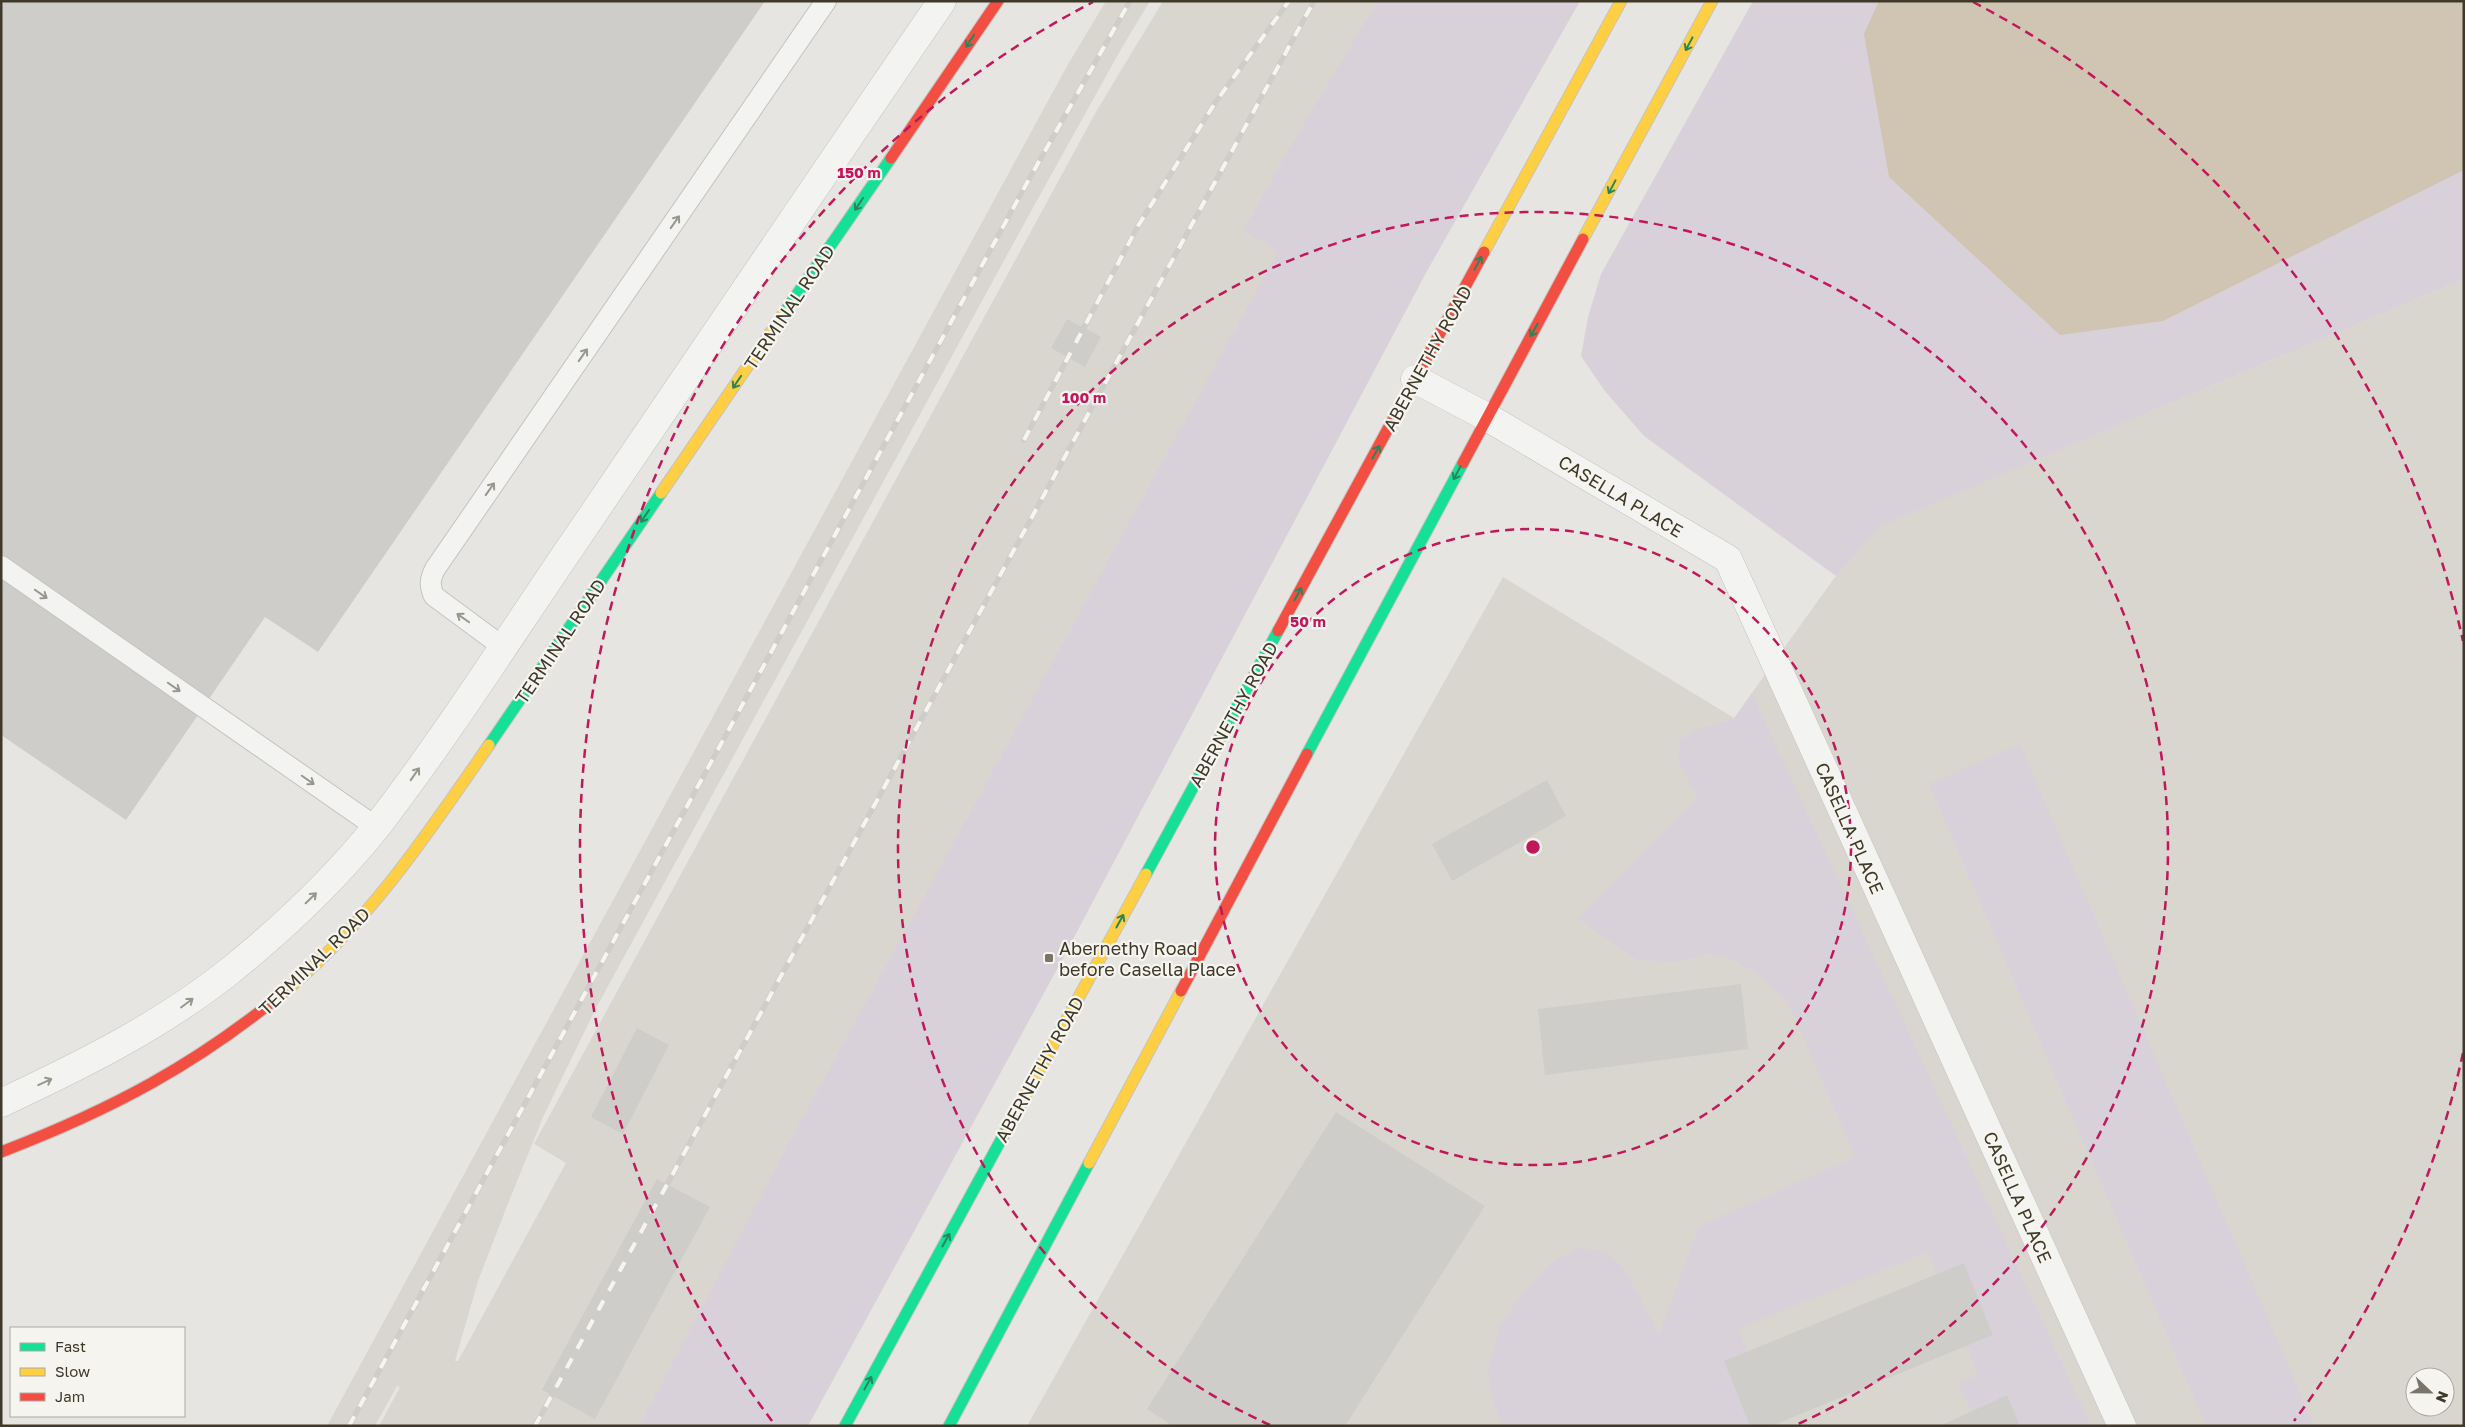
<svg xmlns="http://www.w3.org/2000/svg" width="2465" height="1427" viewBox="0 0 2465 1427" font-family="'Golos Text',sans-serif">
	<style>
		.built { fill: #d9d6d0; fill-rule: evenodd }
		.green { fill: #d9d1d9 }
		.water { fill: #d0c4b2 }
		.building { fill: #cecdca }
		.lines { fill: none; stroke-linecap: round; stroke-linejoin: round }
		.lane-casing { stroke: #c4c3c0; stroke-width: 22 }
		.street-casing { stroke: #c4c3c0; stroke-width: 29 }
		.fast-casing { stroke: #c4c3c0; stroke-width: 13 }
		.slow-casing { stroke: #c4c3c0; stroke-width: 13 }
		.jam-casing { stroke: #c4c3c0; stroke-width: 13 }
		.lane { stroke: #f3f3f1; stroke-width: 20 }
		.street { stroke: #f3f3f1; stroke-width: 28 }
		.fast { stroke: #16e098; stroke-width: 11 }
		.slow { stroke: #ffcf43; stroke-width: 11 }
		.jam { stroke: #f24e42; stroke-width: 11 }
		.rail-casing { stroke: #cecdca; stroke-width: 5.5 }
		.rail { stroke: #f6f4ef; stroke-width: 4; stroke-dasharray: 11; stroke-linecap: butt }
		.oneway { stroke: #2c845b }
		.oneway2 { stroke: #98968d }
		.ring { fill: none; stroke: #c2185b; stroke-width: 2.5; stroke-dasharray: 9 6 }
		.poi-dot { fill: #79756a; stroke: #f6f4ef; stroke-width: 2 }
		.labels { text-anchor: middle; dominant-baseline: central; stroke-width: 4.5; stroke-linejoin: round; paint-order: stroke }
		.street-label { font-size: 18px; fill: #3e3929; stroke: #f6f4ef }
		.poi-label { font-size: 18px; fill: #3e3929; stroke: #f6f4ef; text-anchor: start }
		.centre { fill: #c2185b; stroke: #f6f4ef; stroke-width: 2.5 }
		.ring-label { font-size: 15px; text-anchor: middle; font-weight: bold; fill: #c2185b; stroke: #f6f4ef; stroke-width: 4.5; stroke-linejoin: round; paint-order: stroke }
	</style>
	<rect width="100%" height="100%" fill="#e6e5e2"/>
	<path class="built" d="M1106 1H1150L1120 51 1030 213 595 1010 544 1115 509 1201 478 1281 455 1361H458L566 1163 534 1144 1097 110 1163 1H1463L772 1426H379L400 1387 397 1386 375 1426H327L1067 66Z
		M2464 279V1426H1027L1503 577 1734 718 1868 531ZM2415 1377H2445V1407H2415Z"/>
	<path class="green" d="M1378 1H1580L1427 271 1062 960 808 1426H639L797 1128 1278 251 1243 231 1294 140Z
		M1753 1H2464V279L1881 526 1836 576 1644 436 1604 390 1581 356 1588 317 1601 274Z
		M1752 693 2091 1426H1979L1958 1382 1978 1375 1928 1252 1738 1329 1780 1426H1503L1492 1400 1488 1370 1500 1325 1520 1296 1552 1262 1577 1248 1605 1251 1625 1269 1659 1334 1699 1226 1855 1157 1788 1002 1758 974 1728 958 1708 954 1677 962 1637 960 1578 919 1698 798 1678 761 1680 739 1698 729 1734 719Z
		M2020 744 2313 1422 2305 1426H2206L1929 784Z"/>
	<path class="water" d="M1879 1H2464V170L2163 321 2060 335 1889 177 1864 34Z"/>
	<path class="building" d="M1 1H765L318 652 265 617 126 820 1 735Z
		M1067 319 1101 337 1085 367 1051 348Z
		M1547 780 1566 816 1452 881 1432 844Z
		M1741 984 1748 1049 1545 1075 1538 1009Z
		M637 1028 669 1045 623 1134 591 1117Z
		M1336 1112 1485 1206 1345 1426H1173L1147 1409Z
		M657 1179 710 1207 595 1419 542 1390Z
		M1964 1263 1993 1335 1771 1426H1750L1724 1361Z
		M2007 1395 2020 1426H1940Z"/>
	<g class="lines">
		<g class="lane-casing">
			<path id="lane" d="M1 566 376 827
				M503 647 434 596C429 585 430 579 435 569L826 1"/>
		</g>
		<g class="street-casing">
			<path id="street" d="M1415 379 1487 417 1728 559 2122 1426
				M1 1103C82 1065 161 1026 231 970 284 927 336 878 378 825 447 735 508 639 572 545 695 364 818 182 942 1"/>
		</g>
		<g class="fast-casing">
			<path id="fast" d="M784 313 891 158
				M489 745 661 493
				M1307 754 1463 463
				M1146 874 1278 631
				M845 1426 1008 1127
				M949 1426 1089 1163"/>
		</g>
		<g class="slow-casing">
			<path id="slow" d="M1583 239 1712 1
				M1484 252 1621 1
				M661 493 784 313
				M289 988C371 919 429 832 489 745
				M1008 1127 1146 874
				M1089 1163 1181 991"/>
		</g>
		<g class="jam-casing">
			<path id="jam" d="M891 158 998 1
				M1463 463 1583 239
				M1278 631 1484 252
				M1181 991 1307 754
				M1 1152C111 1110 198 1064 289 988"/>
		</g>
		<use href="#lane" class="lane"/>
		<use href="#street" class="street"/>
		<use href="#fast" class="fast"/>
		<use href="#slow" class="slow"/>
		<use href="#jam" class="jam"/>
		<g class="rail-casing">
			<path id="rail" d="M1024 440 1138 226 1215 103 1289 1
				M349 1426 1028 181 1130 1
				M535 1426 1314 1"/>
		</g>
		<use href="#rail" class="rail"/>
	</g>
	<defs><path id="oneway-shaft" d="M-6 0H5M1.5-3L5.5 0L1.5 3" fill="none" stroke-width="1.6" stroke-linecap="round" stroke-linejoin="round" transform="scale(1.25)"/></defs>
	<g class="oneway">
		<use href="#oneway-shaft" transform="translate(970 41) rotate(124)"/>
		<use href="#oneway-shaft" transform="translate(1689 44) rotate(118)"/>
		<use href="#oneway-shaft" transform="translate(1612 187) rotate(118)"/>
		<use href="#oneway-shaft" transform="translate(859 204) rotate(124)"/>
		<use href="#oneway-shaft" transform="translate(1478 263) rotate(-62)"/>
		<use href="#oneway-shaft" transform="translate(1534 330) rotate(119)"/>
		<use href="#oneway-shaft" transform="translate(737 382) rotate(124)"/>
		<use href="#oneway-shaft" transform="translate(1376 452) rotate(-61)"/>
		<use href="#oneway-shaft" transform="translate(1457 473) rotate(118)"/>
		<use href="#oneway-shaft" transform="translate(645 516) rotate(124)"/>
		<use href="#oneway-shaft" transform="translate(1298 594) rotate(-61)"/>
		<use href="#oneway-shaft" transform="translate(1120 921) rotate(-61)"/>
		<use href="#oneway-shaft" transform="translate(946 1240) rotate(-61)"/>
		<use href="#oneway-shaft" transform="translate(868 1383) rotate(-61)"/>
	</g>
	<g class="oneway2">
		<use href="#oneway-shaft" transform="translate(675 222) rotate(-55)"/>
		<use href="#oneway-shaft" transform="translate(583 355) rotate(-55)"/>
		<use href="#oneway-shaft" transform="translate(490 489) rotate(-55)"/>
		<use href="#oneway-shaft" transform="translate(41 594) rotate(35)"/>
		<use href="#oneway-shaft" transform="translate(463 618) rotate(-145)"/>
		<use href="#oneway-shaft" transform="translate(174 687) rotate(35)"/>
		<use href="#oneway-shaft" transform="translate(415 774) rotate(-55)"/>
		<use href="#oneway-shaft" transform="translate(308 780) rotate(35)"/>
		<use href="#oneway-shaft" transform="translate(311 898) rotate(-44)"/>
		<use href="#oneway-shaft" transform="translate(187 1003) rotate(-37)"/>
		<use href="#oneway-shaft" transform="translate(45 1082) rotate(-25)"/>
	</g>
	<g class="ring">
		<circle cx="1533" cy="847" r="318"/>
		<path d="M1270 1425A635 635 0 1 1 1796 1425"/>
		<path d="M2463 1053A953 953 0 0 1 2294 1421M772 1421A953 953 0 0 1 1093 2M1973 2A953 953 0 0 1 2463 641"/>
	</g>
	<rect class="poi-dot" x="1044" y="953" width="10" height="10" rx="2.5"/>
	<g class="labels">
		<g class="street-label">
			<text transform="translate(789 307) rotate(-56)">TERMINAL ROAD</text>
			<text transform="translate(1427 358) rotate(-61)">ABERNETHY ROAD</text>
			<text transform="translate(1621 496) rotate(31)">CASELLA PLACE</text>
			<text transform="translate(560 641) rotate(-56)">TERMINAL ROAD</text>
			<text transform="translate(1233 714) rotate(-61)">ABERNETHY ROAD</text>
			<text transform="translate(1850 828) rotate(66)">CASELLA PLACE</text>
			<text transform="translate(314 961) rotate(-44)">TERMINAL ROAD</text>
			<text transform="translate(1039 1069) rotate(-61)">ABERNETHY ROAD</text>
			<text transform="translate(2018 1197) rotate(66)">CASELLA PLACE</text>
		</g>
		<g class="poi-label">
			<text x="1059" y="948">Abernethy Road<tspan x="1059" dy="21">before Casella Place</tspan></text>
		</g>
	</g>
	<circle cx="1533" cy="847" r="8" class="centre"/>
	<g class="ring-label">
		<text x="859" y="178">150 m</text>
		<text x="1084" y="403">100 m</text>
		<text x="1308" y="627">50 m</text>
	</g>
	<rect width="2465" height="1427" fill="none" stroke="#3e3929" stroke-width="5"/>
	<rect x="10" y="1327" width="175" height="90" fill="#f6f4ef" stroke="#aca9a0"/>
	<rect x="20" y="1343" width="25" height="8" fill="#16e098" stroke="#aca9a0"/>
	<text x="55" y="1352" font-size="15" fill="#3e3929">Fast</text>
	<rect x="20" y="1368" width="25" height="8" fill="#ffcf43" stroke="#aca9a0"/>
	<text x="55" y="1377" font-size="15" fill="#3e3929">Slow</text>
	<rect x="20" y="1393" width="25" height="8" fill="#f24e42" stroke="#aca9a0"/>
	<text x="55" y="1402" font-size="15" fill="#3e3929">Jam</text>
	<g transform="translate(2430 1392) rotate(112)"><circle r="24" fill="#f6f4ef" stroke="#aca9a0"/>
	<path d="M0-4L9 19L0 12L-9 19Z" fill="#79756a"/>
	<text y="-8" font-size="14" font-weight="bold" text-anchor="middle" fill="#3e3929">N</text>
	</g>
</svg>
